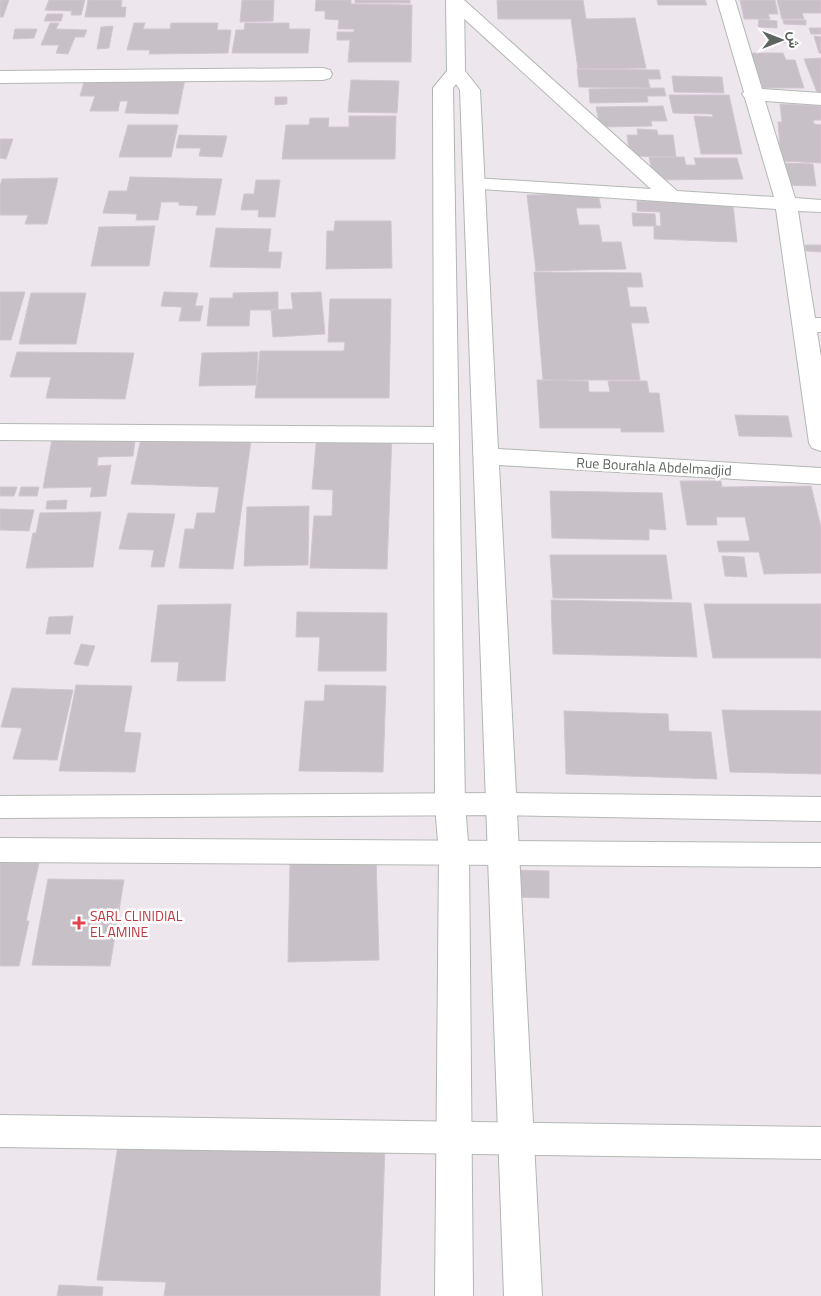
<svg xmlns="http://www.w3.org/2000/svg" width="821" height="1296" viewBox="0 0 821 1296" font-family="'Titillium Web',Vazirmatn,sans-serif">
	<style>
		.building { fill: #c7c1c7; stroke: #d2c5d2 }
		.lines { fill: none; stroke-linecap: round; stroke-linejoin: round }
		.street-casing { stroke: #b3b9b3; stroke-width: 2 }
		.secondary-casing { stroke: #b1b7b0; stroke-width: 2 }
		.street { fill: #fff; fill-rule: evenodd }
		.secondary { fill: #fff; fill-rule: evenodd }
		.health-dot { fill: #e0444e; stroke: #fff; stroke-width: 2 }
		.labels { text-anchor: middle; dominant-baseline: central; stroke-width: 5; stroke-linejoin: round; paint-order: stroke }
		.street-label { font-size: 14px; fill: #5e655e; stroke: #fff }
		.health-label { font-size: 14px; fill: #be3a42; stroke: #fff; text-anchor: start }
	</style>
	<rect width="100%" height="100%" fill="#eee6ed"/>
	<path class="building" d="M0 0H9L3 17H0Z
		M49 0H85L81 15H71L72 11 45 10Z
		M88 0H122L121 7H126L125 17H85Z
		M242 0H274L273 21 240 22Z
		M316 0H351V4L412 5 411 62H348L350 40H337V32H354V29H338L339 20 325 19V11H315Z
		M355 0H410V3H355Z
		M497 0H583L586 19 635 18 646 68 578 69 571 19H498Z
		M657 0H705L707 5H658Z
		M740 0H775L778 14H768L770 19H744Z
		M777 0H821V13H802L804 19H782Z
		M47 14H63L61 21H44Z
		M759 19 777 21V28L758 27Z
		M783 20H806V25L784 24Z
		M50 23H59L56 29 87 30 84 37H75L68 54 56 53 59 45H41Z
		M134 23H145L143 29H170L171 23H218L217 30H231L228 53 149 54 150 50H127Z
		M245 23H289V29H310L308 53H232L236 30H244Z
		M113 26 109 48 97 49 101 27Z
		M809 28H821V34H811Z
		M15 29H37L34 38 13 39Z
		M768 36 786 38 785 43 767 41Z
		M814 36 821 37V53H819Z
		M751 53H783L786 60H795L804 88H762Z
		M821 58V92H817L804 59Z
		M577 69 659 70 661 79H648L650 88 579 87Z
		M672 76 722 77 724 93 674 92Z
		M85 78 185 79 178 114 125 113 128 101H120L118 111H90L95 96H80Z
		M351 80 399 81 397 113 348 112Z
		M664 88 666 96H647L648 102 590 103 589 89Z
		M669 95H729L742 154H701L694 116 713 117 712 114 673 113Z
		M275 97H287V104L275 105Z
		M780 104 821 106V120H813L814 124 821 125V163L781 161 778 122H782Z
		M663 106 667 121H651L652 126 600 127 596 107Z
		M349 116H396L395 159H282L286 125H309L310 118H329L328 127H349Z
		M128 125H178L171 157H119Z
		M637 129 657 130 658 135H673L676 157 630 156 627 135H638Z
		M179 135 227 136 222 157 199 156 201 148H176Z
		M0 139H13L6 159 0 158Z
		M649 157H684L686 165H696L694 158H737L743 179 654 180Z
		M781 163 813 164 816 186 784 185Z
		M130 177 222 179 215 215H196L198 206 179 205V202H161L158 220H136L137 214 103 213 109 191H127Z
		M58 178 47 224H25L28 215H0V186L2 179Z
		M256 180H280L275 217H258L259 210H241L244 194H254Z
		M598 194 601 208H576L579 225H599L602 242H621L626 269 536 271 527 195Z
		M637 201 733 205 737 242 654 239V226H661L660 212 637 211Z
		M632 213 655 214 656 226H633Z
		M335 221H391L392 268 326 269 327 231H334Z
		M155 226 149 266H91L99 227Z
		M216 228 271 229 268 252H282L280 268 210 267Z
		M805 245H821V252L806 251Z
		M534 272 641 273 643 287H627L630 307H646L649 323H631L640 380H543Z
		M0 292H25L11 340H0Z
		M164 292 198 293 195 306H203L200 321H179L182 307 161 306Z
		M278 292V310H250L249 326H207L210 298H233V293Z
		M321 292 325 334 273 337 271 310 293 309 291 293Z
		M31 293H86L76 344H19Z
		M330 299H391L389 398H255L260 351H344L345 342H328Z
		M17 352 134 353 125 399 46 398 51 377H10Z
		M258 352 256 385 199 386 202 353Z
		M537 380 588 381 589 392H610L608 381H647L649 393H659L664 432H621V428H540Z
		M735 415 788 416 792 437 739 436Z
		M136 433 133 456 98 457 97 466 111 465 106 496 90 497 92 487 43 488 53 434Z
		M142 434H252L233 569 179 568 185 529H194L197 513H215L219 487 131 484Z
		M317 434 392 435 387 569 310 568 314 516H332L333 490 312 489Z
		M680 481H721L722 487 811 486 821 527V573L764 574 759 552H719L717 541H750L745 517H716L717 525H687Z
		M0 487H17L14 496H0Z
		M21 487H39L37 496H19Z
		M550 491 662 493 666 530 649 529V540L552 538Z
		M67 500 66 509H46L47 501Z
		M309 506 308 565 244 566 247 507Z
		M0 509 34 510 29 531 0 530Z
		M101 512 93 567 26 568 33 533H36L40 513Z
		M128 513 175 514 164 567H151L154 550 119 549Z
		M550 555H666L672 599 553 598Z
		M722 556 744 557 747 577 725 576Z
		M551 600 691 603 697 657 553 654Z
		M231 604 225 681H177L179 662H151L158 605Z
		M704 604H821V658H713Z
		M297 612 387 613 386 671H318L320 637H296Z
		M73 616 70 634H46L49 617Z
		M81 644 95 646 88 666 74 664Z
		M76 685 132 686 124 732 141 733 135 772 59 771Z
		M325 685 386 686 383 772 299 771 305 701H324Z
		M12 688 73 690 57 760 13 759 22 728 1 727Z
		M722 710 821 711V774L730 772Z
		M564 711 668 714 669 731 711 732 717 779 566 774Z
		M376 857 379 960 288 962 290 860Z
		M0 862 39 863 26 921H29L19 966H0Z
		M512 870 549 871V898L512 897Z
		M48 879 124 880 110 966 32 965Z
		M119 1139 385 1145 380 1296H164L166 1282 97 1280Z
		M59 1285 103 1287 102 1296H57Z"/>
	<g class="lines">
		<g class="street-casing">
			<path id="street" d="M447 0H464L677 191 774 197 745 98 742 94 744 92 717 0H735L762 89 821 93V105L765 101 795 198 821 200V212L798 211 815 318H821V332H817L821 357V451L812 448 809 443 776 209 467 188 464 184 467 180 474 178 651 189 449 5Z
				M323 68 330 70 332 74 330 78 323 80 0 83V71Z
				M0 424 446 427 455 430 458 435 455 440 446 443 0 440Z
				M501 793 821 797V821L501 815 0 818V796Z
				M0 838 821 843V867L0 862Z
				M0 1115 821 1127V1159L0 1147Z"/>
		</g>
		<g class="secondary-casing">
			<path id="secondary" d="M446 0H464L465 71 480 90 498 449 821 468V484L499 465 542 1296H504L460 90 456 84 453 88 465 805 469 854 473 1296H435L439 854 435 805 433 88 447 71Z"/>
		</g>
		<use href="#street" class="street"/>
		<use href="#secondary" class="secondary"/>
	</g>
	<path class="health-dot" d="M76.5 915.5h5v5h5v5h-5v5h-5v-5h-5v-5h5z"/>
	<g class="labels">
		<g class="street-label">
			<text transform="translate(654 466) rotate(3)">Rue Bourahla Abdelmadjid</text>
		</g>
		<g class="health-label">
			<text x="90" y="915">SARL CLINIDIAL<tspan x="90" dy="16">EL AMINE</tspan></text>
		</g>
	</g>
	<g transform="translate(781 40) rotate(90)" stroke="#ffffff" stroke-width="4" paint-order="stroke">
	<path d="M0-4L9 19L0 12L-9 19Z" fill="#5e655e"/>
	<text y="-8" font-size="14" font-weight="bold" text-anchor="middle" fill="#5e655e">ش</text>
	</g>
</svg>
